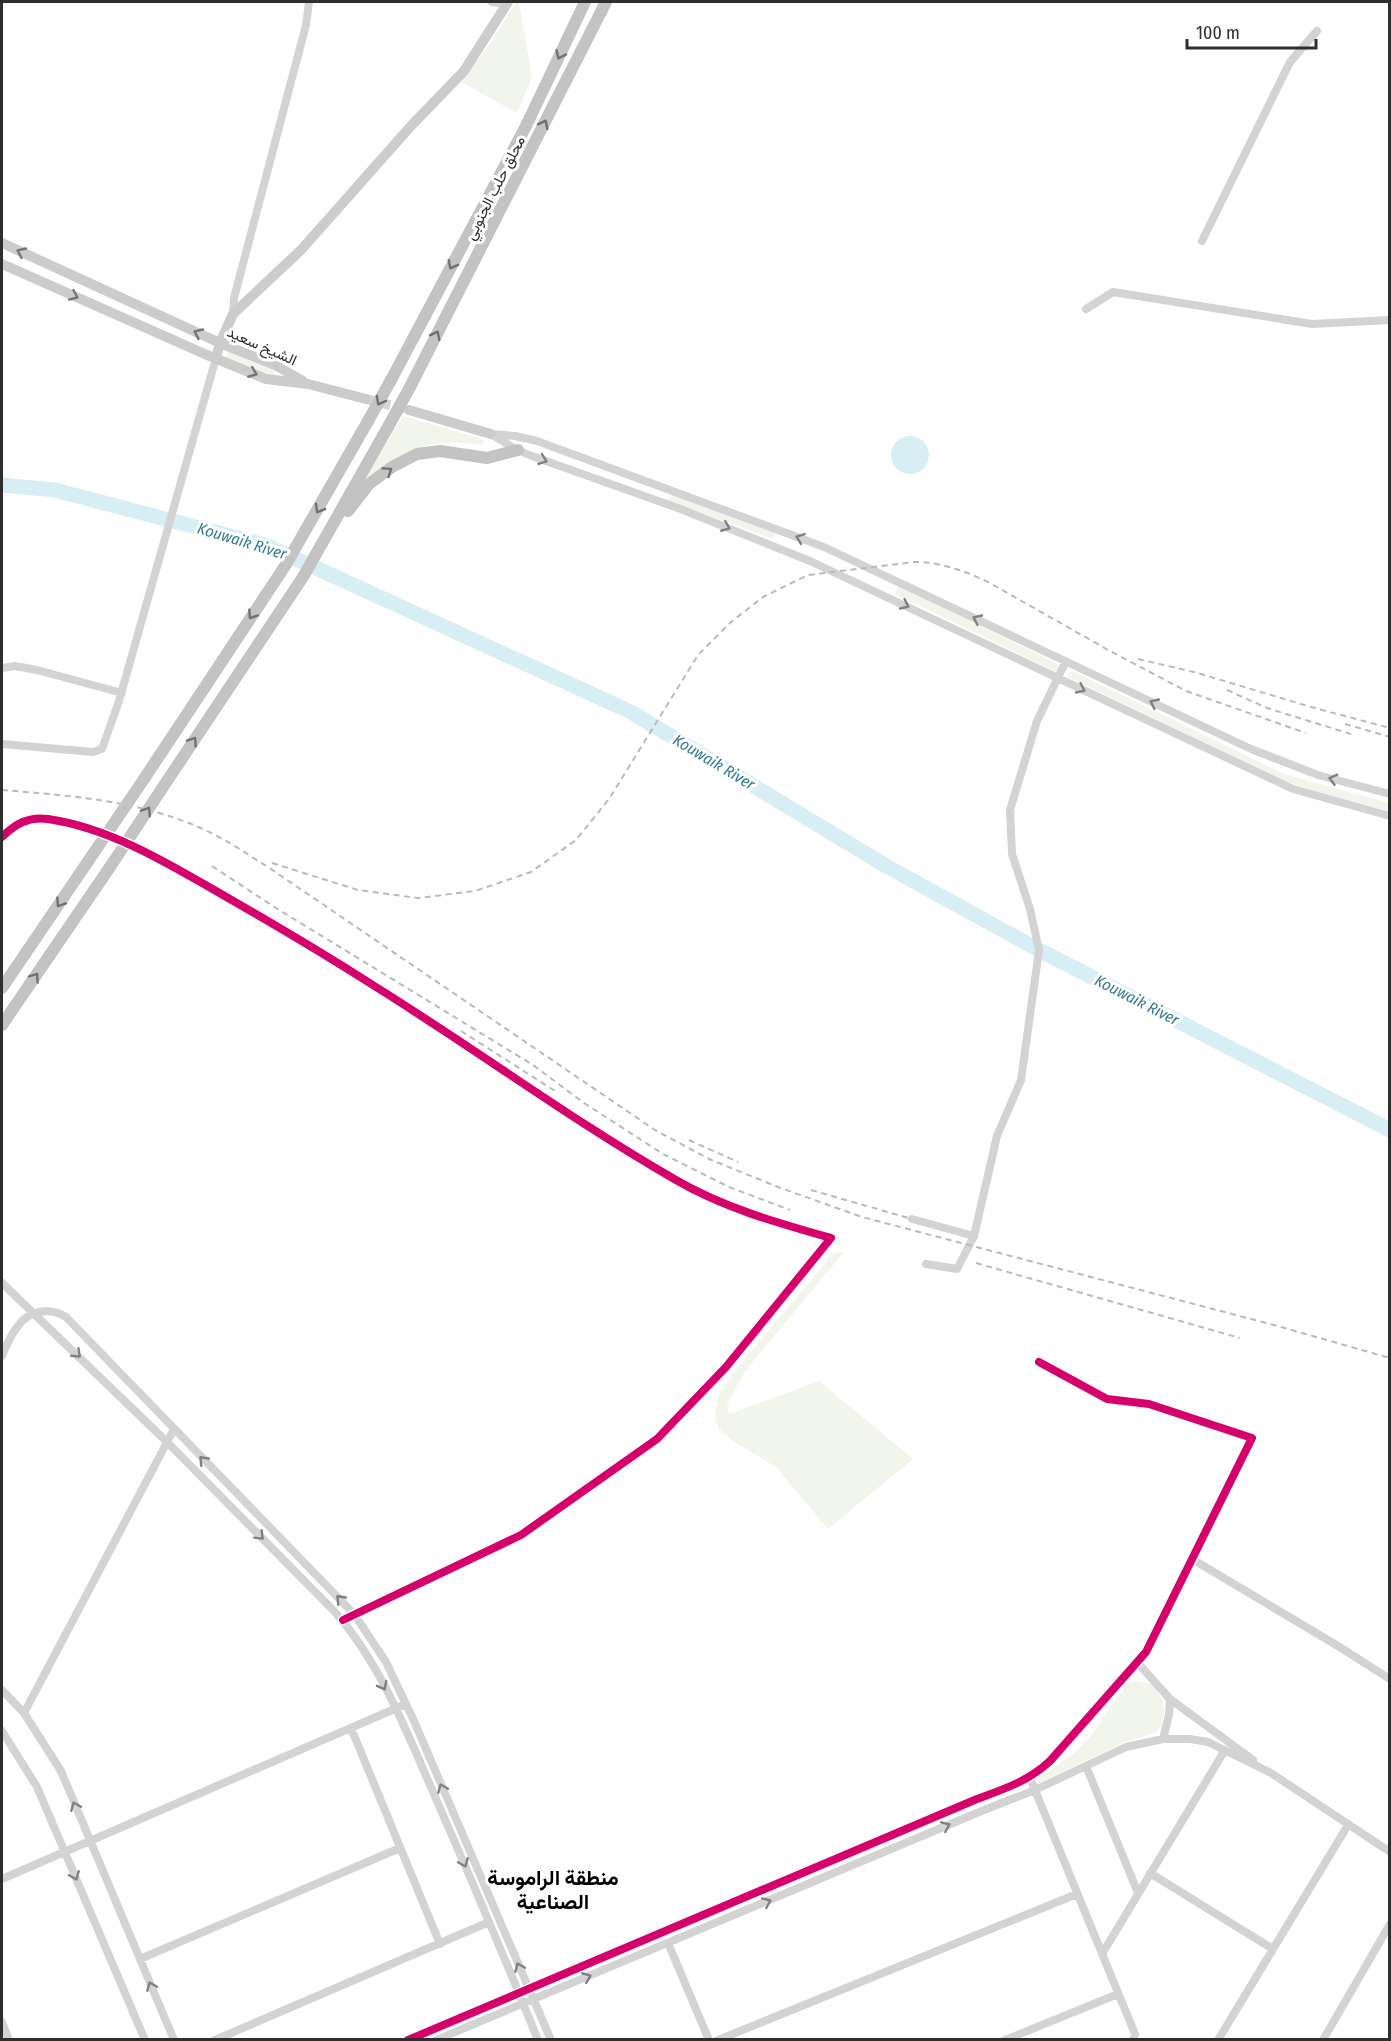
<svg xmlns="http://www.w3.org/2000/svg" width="1391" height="2041" viewBox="0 0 1391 2041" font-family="'Fira Sans Condensed',Vazirmatn,sans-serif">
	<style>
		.green { fill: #f2f5eb }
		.water { fill: #d6eef4 }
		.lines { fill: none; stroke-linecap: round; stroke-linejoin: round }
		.river { stroke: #d6eef4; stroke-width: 15 }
		.secondary-tunnel { stroke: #d5d5d5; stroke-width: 10; stroke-dasharray: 10 5; stroke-linecap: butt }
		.minor { stroke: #d3d3d3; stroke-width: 8 }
		.secondary { stroke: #ccc; stroke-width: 10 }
		.trunk { stroke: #c3c3c3; stroke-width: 12 }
		.rail { stroke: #bababa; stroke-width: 2; stroke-dasharray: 6 4.5; stroke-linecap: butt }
		.trunk-bridge { stroke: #c3c3c3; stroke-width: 12 }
		.cycleway-casing { stroke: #fff; stroke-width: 11 }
		.cycleway { stroke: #d6006c; stroke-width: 8 }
		.oneway { stroke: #717171 }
		.oneway2 { stroke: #757575 }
		.oneway3 { stroke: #808080 }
		.labels { text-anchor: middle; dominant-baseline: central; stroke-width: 6; stroke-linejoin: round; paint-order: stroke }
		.street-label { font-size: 15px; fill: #2e2e2e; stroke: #fff }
		.water-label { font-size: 16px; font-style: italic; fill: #327d91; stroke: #fff }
		.district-label { font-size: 21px; font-weight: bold; fill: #000; stroke: #fff }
	</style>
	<rect width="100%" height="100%" fill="#fff"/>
	<path class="green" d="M516 2H519L532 77 517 113 461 82 493 39Z
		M227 351 275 371 274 376 227 359Z
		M403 416 484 440 483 445C471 444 458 442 445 443 414 444 389 463 364 480Z
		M672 493 776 532 773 539 669 501Z
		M898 586 1060 665 1056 672 895 594Z
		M1071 670 1284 774 1389 803V811L1307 789 1282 780 1068 677Z
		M844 1252 746 1370 727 1405 729 1414 819 1381 913 1459 828 1529 776 1467 734 1442 719 1429 715 1414 718 1397 733 1373 834 1253Z
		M1135 1681 1153 1684C1165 1703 1169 1712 1157 1732L1125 1742 1039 1783 1037 1778 1071 1756 1090 1737 1127 1683Z"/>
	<path class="water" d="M891 455a19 19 0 1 1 38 0a19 19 0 1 1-38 0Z"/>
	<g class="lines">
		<path class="river" d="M2 485 55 490 268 546 631 712 888 867 1039 950 1390 1130"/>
		<path class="secondary-tunnel" d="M366 399 406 409"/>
		<path class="minor" d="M492 2 506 4
			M1202 241 1290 62 1317 31
			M1086 309 1113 292 1312 324 1390 320
			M233 314 234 298 306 25 309 2
			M491 434 512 447 529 455 678 508 810 561 1293 789 1390 816
			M492 434 515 436 537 441 824 547 1251 749 1318 775 1390 794
			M2 668 15 666 37 670 122 693
			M2 744 93 752 102 749 119 701 216 358
			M2 837C15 824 29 816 48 819 117 829 182 872 242 906 287 932 332 959 376 987 477 1050 573 1121 676 1180 724 1208 778 1223 831 1238L726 1367 657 1439 521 1535 343 1620
			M912 1219 974 1236
			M926 1264 957 1269 974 1236 997 1136 1021 1080 1039 950 1030 909 1012 854 1010 810 1037 721 1066 661
			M2 1283 166 1441 335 1612C380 1663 406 1730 433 1792 469 1874 504 1956 538 2040
			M2 1356C6 1346 11 1334 18 1326 29 1310 51 1307 66 1317L354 1614 386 1662 414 1721 551 2040
			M1192 1559 1338 1646 1390 1679
			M1136 1661 1170 1699 1253 1760
			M2 1690 24 1713 61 1771 174 2040
			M24 1713 174 1429
			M351 1728 440 1944
			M2 1731 37 1787 145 2040
			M1163 1739 1169 1715 1170 1699
			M1086 1766 1138 1893
			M1030 1778 1135 2034 1133 2040
			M1150 1873 1273 1949
			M2 1879 406 1704
			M668 1943 709 2040
			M1102 1954 1225 1750
			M140 1959 400 1848
			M2 2022 9 2040
			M215 2040 489 1922
			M408 2040 977 1799C1004 1789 1029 1781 1050 1761L1146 1652 1252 1438 1149 1404 1107 1399 1039 1362
			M436 2040 984 1810 1035 1790 1126 1747 1163 1739H1190L1208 1742 1271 1773 1390 1852
			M718 2040 1077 1894
			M1005 2040 1118 1994
			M1218 2040 1348 1825
			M1323 2040 1390 1924"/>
		<path class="secondary" d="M2 243 220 343 275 365 303 381
			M2 264 207 355 266 379 308 384 366 399
			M216 358 220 343 233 314 301 250 410 127 464 71 508 2
			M409 410 491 434"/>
		<path class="trunk" d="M391 380 526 126 585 2
			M410 387 606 2
			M348 511 369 484 392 467 417 454 440 451 487 458 518 450
			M144 779 285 566 368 421
			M161 790 303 577 388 427
			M2 988 93 854
			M2 1025 110 867"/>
		<path class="rail" d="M1138 659 1194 672 1311 707 1390 728
			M1227 690 1267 708 1354 735
			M1345 724 1390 737
			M2 790C74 796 151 801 217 836 235 845 251 857 268 867L655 1130 709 1159 778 1187 862 1217 1274 1325 1390 1358
			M272 863 358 890 418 898 475 891 531 872 576 840 609 799 698 655 731 622 763 597 808 575 914 562C941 562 965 571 988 582L1110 651 1186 691 1306 733
			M212 866 276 908 533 1065 584 1103 663 1154 729 1187 790 1210
			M461 1031 555 1091
			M689 1140 738 1162
			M811 1190 912 1219
			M976 1263 1240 1338"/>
		<path class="trunk-bridge" d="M368 421 391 380
			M388 427 410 387
			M93 854 144 779
			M110 867 161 790"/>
		<g class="cycleway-casing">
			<path id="cycleway" d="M2 837C15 824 29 816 48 819 117 829 182 872 242 906 287 932 332 959 376 987 477 1050 573 1121 676 1180 724 1208 778 1223 831 1238L726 1367 657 1439 521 1535 343 1620
				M408 2040 977 1799C1004 1789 1029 1781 1050 1761L1146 1652 1252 1438 1149 1404 1107 1399 1039 1362"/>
		</g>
		<use href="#cycleway" class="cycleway"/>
	</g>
	<defs><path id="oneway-chevron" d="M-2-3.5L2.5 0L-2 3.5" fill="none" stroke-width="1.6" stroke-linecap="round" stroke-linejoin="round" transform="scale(1.5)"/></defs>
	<g class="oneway">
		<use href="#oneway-chevron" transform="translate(560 55) rotate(115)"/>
		<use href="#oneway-chevron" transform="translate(544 124) rotate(-63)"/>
		<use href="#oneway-chevron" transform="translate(452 265) rotate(118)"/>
		<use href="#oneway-chevron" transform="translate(436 335) rotate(-63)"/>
		<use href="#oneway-chevron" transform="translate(380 401) rotate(119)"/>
		<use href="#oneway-chevron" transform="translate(388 471) rotate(-34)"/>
		<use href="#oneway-chevron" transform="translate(319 509) rotate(120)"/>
		<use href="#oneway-chevron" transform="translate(252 615) rotate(124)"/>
		<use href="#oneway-chevron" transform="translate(193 741) rotate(-56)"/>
		<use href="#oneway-chevron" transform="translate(147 811) rotate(-57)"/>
		<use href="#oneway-chevron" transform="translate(60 903) rotate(124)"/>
		<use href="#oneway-chevron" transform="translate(35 977) rotate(-55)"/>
	</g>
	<g class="oneway2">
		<use href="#oneway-chevron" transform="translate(21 252) rotate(-155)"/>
		<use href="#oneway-chevron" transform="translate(74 296) rotate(24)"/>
		<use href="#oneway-chevron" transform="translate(198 333) rotate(-155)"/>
		<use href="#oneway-chevron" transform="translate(253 373) rotate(22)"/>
	</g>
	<g class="oneway3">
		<use href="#oneway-chevron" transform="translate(543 460) rotate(20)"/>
		<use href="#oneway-chevron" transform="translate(726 527) rotate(22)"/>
		<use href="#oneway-chevron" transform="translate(800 538) rotate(-160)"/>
		<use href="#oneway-chevron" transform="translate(905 605) rotate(25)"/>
		<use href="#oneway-chevron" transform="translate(977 619) rotate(-155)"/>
		<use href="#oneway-chevron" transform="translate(1081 689) rotate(25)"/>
		<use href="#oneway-chevron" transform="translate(1154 703) rotate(-155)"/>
		<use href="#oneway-chevron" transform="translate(1333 779) rotate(-165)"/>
		<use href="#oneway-chevron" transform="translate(77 1354) rotate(44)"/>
		<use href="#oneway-chevron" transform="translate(203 1460) rotate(-134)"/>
		<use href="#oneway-chevron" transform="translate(260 1536) rotate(45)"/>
		<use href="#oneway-chevron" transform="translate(340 1599) rotate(-134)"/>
		<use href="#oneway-chevron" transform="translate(383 1686) rotate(62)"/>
		<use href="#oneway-chevron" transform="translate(442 1788) rotate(-113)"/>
		<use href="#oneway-chevron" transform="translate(75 1806) rotate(-113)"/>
		<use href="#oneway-chevron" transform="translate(946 1826) rotate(-23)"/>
		<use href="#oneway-chevron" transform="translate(464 1863) rotate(67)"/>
		<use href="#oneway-chevron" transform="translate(75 1876) rotate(67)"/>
		<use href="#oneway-chevron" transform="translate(767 1902) rotate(-23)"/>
		<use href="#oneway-chevron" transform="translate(519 1967) rotate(-113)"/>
		<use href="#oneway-chevron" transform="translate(587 1977) rotate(-22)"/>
		<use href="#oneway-chevron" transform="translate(151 1986) rotate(-113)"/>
	</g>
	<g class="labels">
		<g class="street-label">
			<text transform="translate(495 188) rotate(-63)">محلق حلب الجنوبي</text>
			<text transform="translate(262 346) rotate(24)">الشيخ سعيد</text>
		</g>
		<g class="water-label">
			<text transform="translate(242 541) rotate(17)">Kouwaik River</text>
			<text transform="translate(714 762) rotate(31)">Kouwaik River</text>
			<text transform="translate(1137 1000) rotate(27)">Kouwaik River</text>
		</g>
		<g class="district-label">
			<text x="553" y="1878">منطقة الراموسة<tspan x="553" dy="24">الصناعية</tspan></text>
		</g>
	</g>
	<rect width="1391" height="2041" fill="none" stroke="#2e2e2e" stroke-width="6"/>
	<path d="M1187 39v9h129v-9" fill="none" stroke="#2e2e2e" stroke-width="3"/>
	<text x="1196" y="39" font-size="18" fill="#2e2e2e" stroke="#ffffff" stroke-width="4.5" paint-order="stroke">100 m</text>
</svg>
